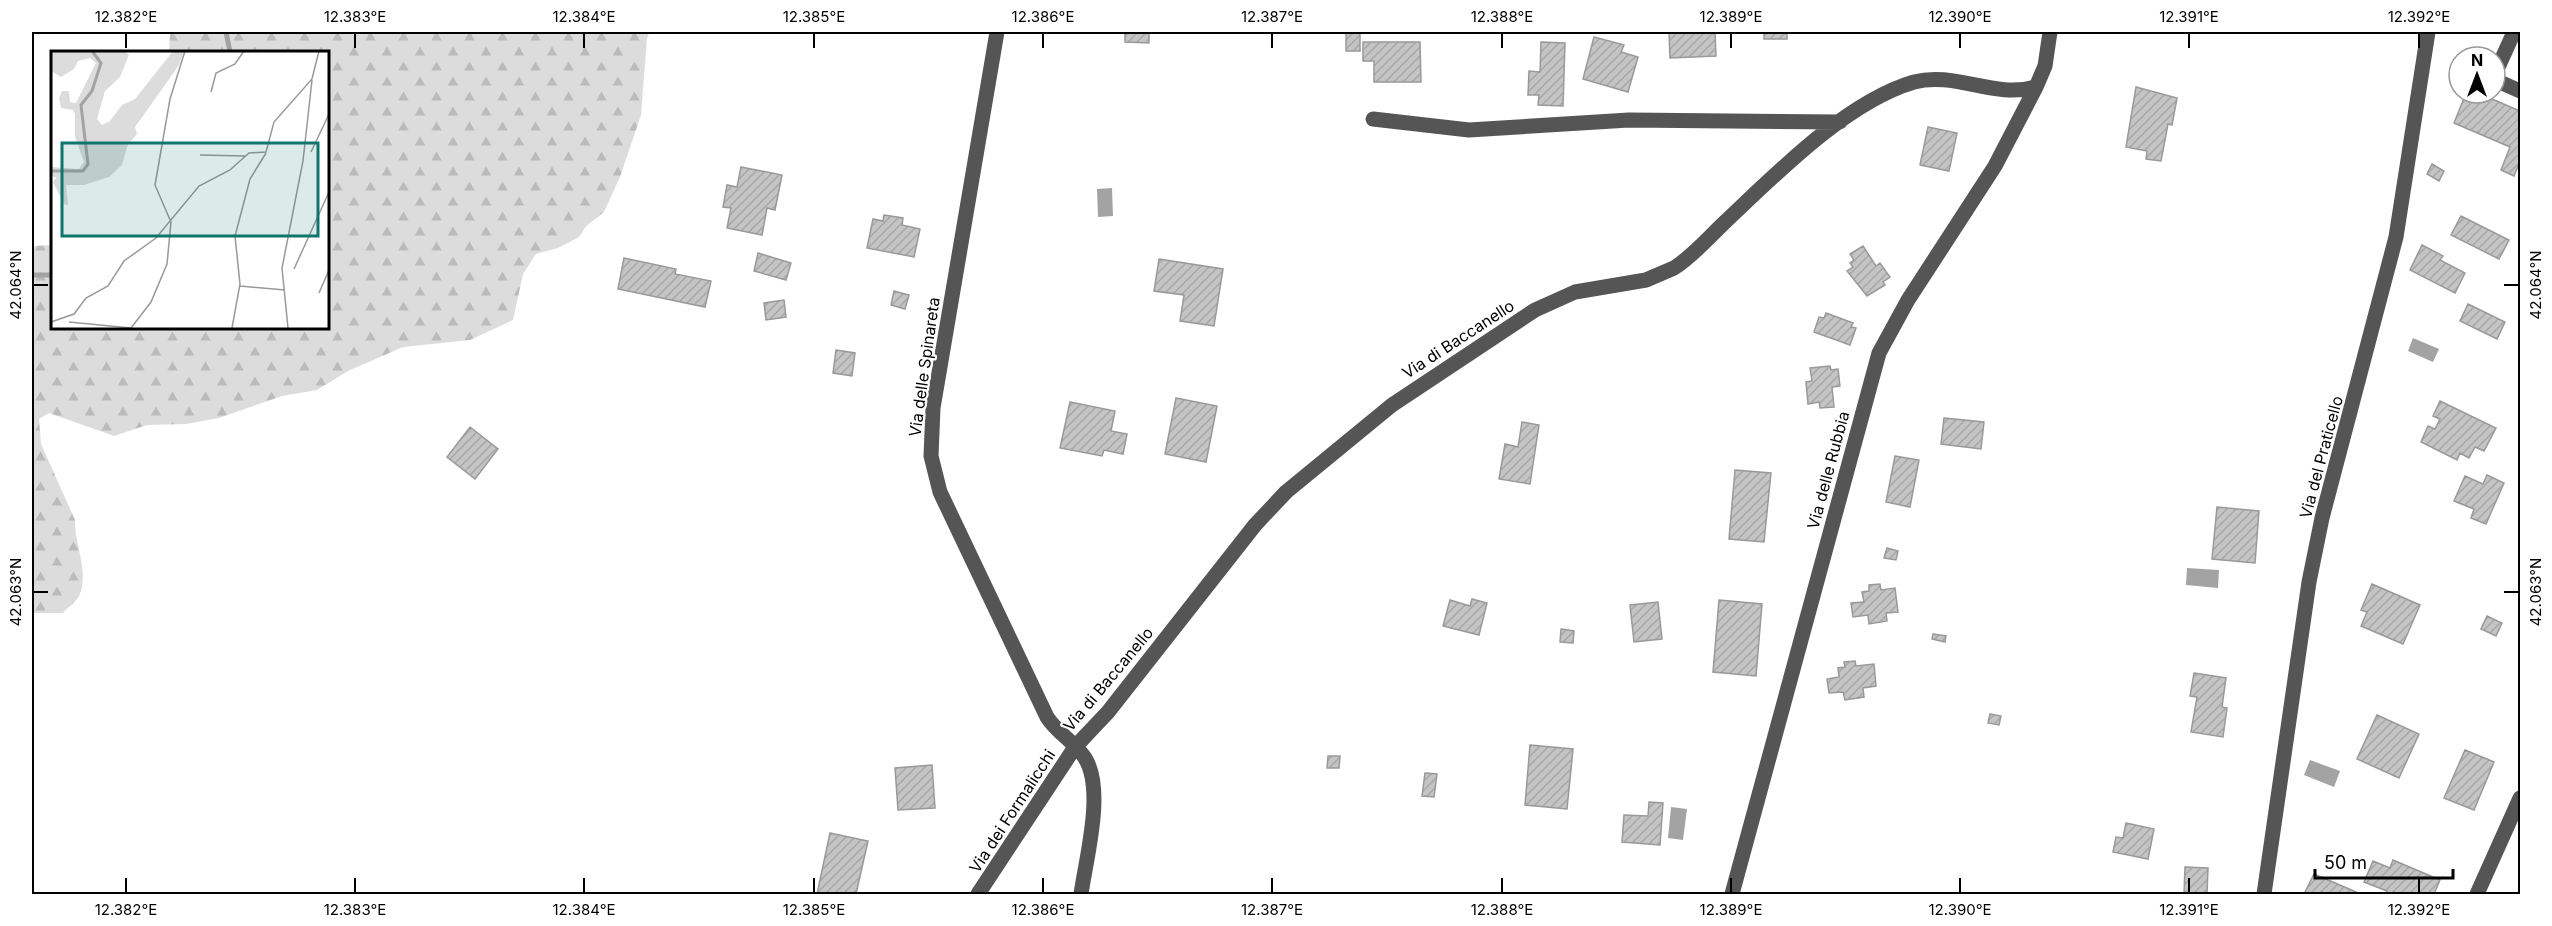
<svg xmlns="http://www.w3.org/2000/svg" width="2552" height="926" viewBox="0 0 2552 926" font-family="Inter,sans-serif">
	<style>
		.forest { fill: url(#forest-firs) }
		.water { fill: #a3a3a3 }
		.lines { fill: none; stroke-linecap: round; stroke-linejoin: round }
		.stream { stroke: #a3a3a3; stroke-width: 5 }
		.building { fill: url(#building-hatch); stroke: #999; stroke-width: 1.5 }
		.minor { stroke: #555; stroke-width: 15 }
		.ticks { fill: none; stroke: #000; stroke-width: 2 }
		.labels { text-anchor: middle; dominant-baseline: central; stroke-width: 4.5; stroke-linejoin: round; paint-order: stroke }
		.street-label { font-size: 16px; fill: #000; stroke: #fff }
		.inset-river { fill: none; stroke: #a3a3a3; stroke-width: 3 }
		.inset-road { fill: none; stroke: #999; stroke-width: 1.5 }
		.view { fill: #0f766e; fill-opacity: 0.15; stroke: #0f766e; stroke-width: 3 }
		.inset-edge { fill: none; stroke: #000; stroke-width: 3 }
		.neatline { fill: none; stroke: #000; stroke-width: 2 }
		.ticks-label { font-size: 15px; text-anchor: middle; fill: #000 }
	</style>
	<defs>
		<pattern id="forest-firs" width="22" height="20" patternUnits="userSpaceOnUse" patternTransform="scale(1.5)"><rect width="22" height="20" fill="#dcdcdc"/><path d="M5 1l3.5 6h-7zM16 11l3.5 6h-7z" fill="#bbb"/></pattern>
		<pattern id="building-hatch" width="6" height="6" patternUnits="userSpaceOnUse" patternTransform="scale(1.5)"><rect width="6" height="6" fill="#c4c4c4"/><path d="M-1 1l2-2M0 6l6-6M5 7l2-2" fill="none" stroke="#a7a7a7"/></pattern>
	</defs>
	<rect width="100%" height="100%" fill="#fff"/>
	<path class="forest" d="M170 32H650L647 38 641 115 620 177 604 212 585 227 579 237 558 248 536 254 523 274 513 320 470 340 403 347 348 371 317 390 282 396 219 418 186 424 147 425 114 436 49 413 39 419 41 444 75 520C74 544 90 572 79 596 76 602 67 608 63 613H32V246L52 245V327H327V52H169Z"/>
	<path class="water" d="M1112 188 1113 216 1098 217 1097 189Z
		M2413 338 2439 349 2433 362 2408 351Z
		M2187 568 2219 570 2218 588 2186 585Z
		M2310 760 2340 771 2334 787 2304 775Z
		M1671 807 1687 809 1683 840 1668 838Z"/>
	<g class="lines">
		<path class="stream" d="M226 32 230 52
			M32 275H52"/>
	</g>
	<path class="building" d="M1125 32H1149V43L1125 42Z
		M1346 32H1360V51H1346Z
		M1669 32H1715L1716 56 1670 58Z
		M1764 32H1787V39H1764Z
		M1594 37 1624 45 1621 52 1638 57 1628 92 1583 79Z
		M1363 42H1420L1421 82H1374V61H1363Z
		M1541 42 1565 43 1563 106 1538 105 1539 95H1528L1529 71 1540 72Z
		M2136 87 2177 98 2172 125 2168 124 2161 161 2146 159 2147 151 2126 147Z
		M2466 93H2491L2494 94 2492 99 2520 111V161L2514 176 2501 170 2510 147 2454 123Z
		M1928 127 1957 133 1949 171 1920 165Z
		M2432 164 2444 171 2439 181 2427 174Z
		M741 167 782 175 775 210 767 208 762 235 727 228 731 208 723 207 727 185 737 187Z
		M884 215 903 218 902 225 920 229 914 257 867 248 873 219 883 221Z
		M2461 216 2509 240 2499 259 2451 235Z
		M2422 245 2443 256 2440 260 2465 273 2455 293 2410 270Z
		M1863 246 1876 266 1880 263 1890 277 1883 282 1885 285 1867 296 1847 271 1853 267 1850 263 1854 260 1850 254Z
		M758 253 791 263 786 280 754 271Z
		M624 258 676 269 675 274 711 281 705 307 618 289Z
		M1159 259 1223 269 1214 326 1180 321 1184 295 1154 291Z
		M894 291 909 295 905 309 891 305Z
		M784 300 786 317 766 320 764 303Z
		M2468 304 2505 322 2497 339 2460 321Z
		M1826 313 1853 323 1851 327 1856 328 1850 345 1814 332 1819 317 1824 318Z
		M836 350 855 353 852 376 833 373Z
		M1830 366 1831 370 1838 369 1840 386 1832 387 1834 407 1820 408 1819 402 1808 404 1806 382 1812 381 1810 368Z
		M1176 398 1217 406 1206 462 1165 454Z
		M2440 401 2496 428 2484 451 2475 447 2469 458 2460 453 2457 460 2421 442 2428 426 2435 429 2440 419 2433 416Z
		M1070 402 1115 411 1111 431 1127 434 1123 454 1104 450 1102 456 1060 448Z
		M1944 418 1984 422 1981 449 1941 444Z
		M1522 422 1539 425 1530 484 1499 479 1505 444 1518 447Z
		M470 427 498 449 475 479 447 457Z
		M1895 456 1919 460 1910 507 1886 502Z
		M1735 470 1771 473 1764 542 1729 539Z
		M2487 475 2504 483 2486 524 2471 518 2474 509 2454 501 2465 476 2483 484Z
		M2217 507 2259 511 2255 563 2212 559Z
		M1887 548 1898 551 1896 560 1884 558Z
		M1880 584 1881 590 1895 588 1898 612 1886 613 1887 621 1869 624 1868 615 1853 617 1851 603 1864 602 1862 592 1869 591V585Z
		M2372 584 2420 605 2403 644 2361 626 2367 612 2361 610Z
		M1472 599 1487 603 1479 635 1443 626 1450 600 1470 606Z
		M1719 600 1762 604 1756 676 1713 672Z
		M1658 602 1662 639 1634 642 1630 605Z
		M2487 616 2502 623 2496 636 2481 629Z
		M1561 629 1574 631 1573 643 1560 642Z
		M1933 634 1946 636 1945 642 1932 639Z
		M1855 661 1856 666 1874 664 1876 686 1863 688 1864 697 1845 700 1843 692 1829 693 1827 679 1839 677 1838 668 1845 667 1844 662Z
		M2194 673 2226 678 2222 707 2227 708 2223 737 2191 732 2197 697 2190 696Z
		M1990 714 2001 716 1999 725 1988 723Z
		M2377 715 2419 734 2399 778 2357 759Z
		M1530 745 1573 749 1567 809 1525 805Z
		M2465 750 2494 762 2474 810 2444 798Z
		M1328 756H1340L1339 768H1327Z
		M932 765 935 808 898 810 895 768Z
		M1425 773 1437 774 1434 797 1422 796Z
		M1649 802 1663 803 1660 845 1622 842 1624 815 1648 816Z
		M2126 823 2154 829 2148 859 2113 852 2116 837 2123 838Z
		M830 833 868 841 856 894H817Z
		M2393 860 2440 880 2434 894H2386L2387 891 2364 882 2373 861 2390 868Z
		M2185 867 2208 868 2207 894H2184Z
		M2314 874 2356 892 2355 894H2304Z"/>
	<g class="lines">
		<path class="minor" d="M997 32 933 408 931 456 940 492 1047 717C1057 733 1075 742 1085 758 1105 790 1086 858 1081 894
			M2495 74 2514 32
			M2502 83 2520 91
			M1373 119 1469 130 1629 120 1840 122
			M978 894 1075 747 1108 712 1255 525 1286 492 1392 405 1535 310 1575 292 1646 280 1674 268C1693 256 1708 238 1725 222 1776 174 1846 102 1914 82 1955 71 1994 99 2036 87L2045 66 2050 32
			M1732 894 1879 353 1908 300 1995 166 2036 87
			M2264 894 2309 582 2322 518 2396 237 2428 32
			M2477 894 2520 798"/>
	</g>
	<path class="ticks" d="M126 33V48M355 33V48M584 33V48M814 33V48M1043 33V48M1272 33V48M1502 33V48M1731 33V48M1960 33V48M2189 33V48M2419 33V48M33 285H48M2504 285H2519M33 592H48M2504 592H2519M126 878V893M355 878V893M584 878V893M814 878V893M1043 878V893M1272 878V893M1502 878V893M1731 878V893M1960 878V893M2189 878V893M2419 878V893"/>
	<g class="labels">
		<g class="street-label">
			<text transform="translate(1458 339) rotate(-33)">Via di Baccanello</text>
			<text transform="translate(924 367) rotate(-82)">Via delle Spinareta</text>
			<text transform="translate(2321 457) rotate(-75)">Via del Praticello</text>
			<text transform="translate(1828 470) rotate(-75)">Via delle Rubbia</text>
			<text transform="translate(1108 679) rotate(-50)">Via di Baccanello</text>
			<text transform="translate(1012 811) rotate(-57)">Via dei Formalicchi</text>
		</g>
	</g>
	<g transform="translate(51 51)">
		<rect width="278" height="278" fill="#fff"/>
		<path d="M0 0H73L78 4 69 26 54 40 46 68 51 74 59 70 71 54 84 48 122 0H133L128 14 84 76 86 83 77 93 71 114 58 126 33 134H15L17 154 13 153 2 131 5 127 0 124V116L28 118 33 111 24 86V63L22 59 10 57 8 47 11 40H18L19 51 25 52 45 12 39 7 27 10 23 18 10 26 0 20Z" fill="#dcdcdc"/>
		<path class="inset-river" d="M0 120H32L37 113 30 54 41 40 50 12 41 0"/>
		<path class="inset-road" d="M160 41 165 22 184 13 193 0M260 101 278 63M149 104 194 105M243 218 278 141M189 235 234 239M268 242 278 219M0 271 23 263 35 247 57 235 73 210 105 187 148 135 179 119 198 102 215 101 223 71 261 28 268 0M18 271 80 277M80 277 100 251 116 213 120 171 104 134 119 48 134 0M181 277 189 233 184 185 199 128 215 102M237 277 231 217 252 110 261 29"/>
		<path class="view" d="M11 92H267V185H11Z"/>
		<rect width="278" height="278" class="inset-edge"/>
	</g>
	<rect width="2552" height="926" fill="none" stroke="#ffffff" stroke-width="66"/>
	<g transform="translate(2477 75)"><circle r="28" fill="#ffffff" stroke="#999999" stroke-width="1.5"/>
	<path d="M0-4.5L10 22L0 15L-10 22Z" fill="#000000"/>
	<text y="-9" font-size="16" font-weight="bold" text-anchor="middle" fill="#000000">N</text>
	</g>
	<path d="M2315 869v9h138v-9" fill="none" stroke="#000000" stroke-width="3"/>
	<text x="2324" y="869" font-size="18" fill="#000000" stroke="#ffffff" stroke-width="4.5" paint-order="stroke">50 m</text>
	<rect x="33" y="33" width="2486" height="860" class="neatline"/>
	<g class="ticks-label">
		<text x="126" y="22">12.382°E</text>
		<text x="355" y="22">12.383°E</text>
		<text x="584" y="22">12.384°E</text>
		<text x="814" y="22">12.385°E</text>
		<text x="1043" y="22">12.386°E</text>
		<text x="1272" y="22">12.387°E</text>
		<text x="1502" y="22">12.388°E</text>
		<text x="1731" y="22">12.389°E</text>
		<text x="1960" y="22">12.390°E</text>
		<text x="2189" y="22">12.391°E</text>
		<text x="2419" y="22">12.392°E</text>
		<text transform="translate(16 285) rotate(-90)" y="5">42.064°N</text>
		<text transform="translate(2536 285) rotate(-90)" y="5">42.064°N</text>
		<text transform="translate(16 592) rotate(-90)" y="5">42.063°N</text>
		<text transform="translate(2536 592) rotate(-90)" y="5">42.063°N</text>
		<text x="126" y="915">12.382°E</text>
		<text x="355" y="915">12.383°E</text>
		<text x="584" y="915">12.384°E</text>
		<text x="814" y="915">12.385°E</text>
		<text x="1043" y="915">12.386°E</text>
		<text x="1272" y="915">12.387°E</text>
		<text x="1502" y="915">12.388°E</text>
		<text x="1731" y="915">12.389°E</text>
		<text x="1960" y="915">12.390°E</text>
		<text x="2189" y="915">12.391°E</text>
		<text x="2419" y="915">12.392°E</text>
	</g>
</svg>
